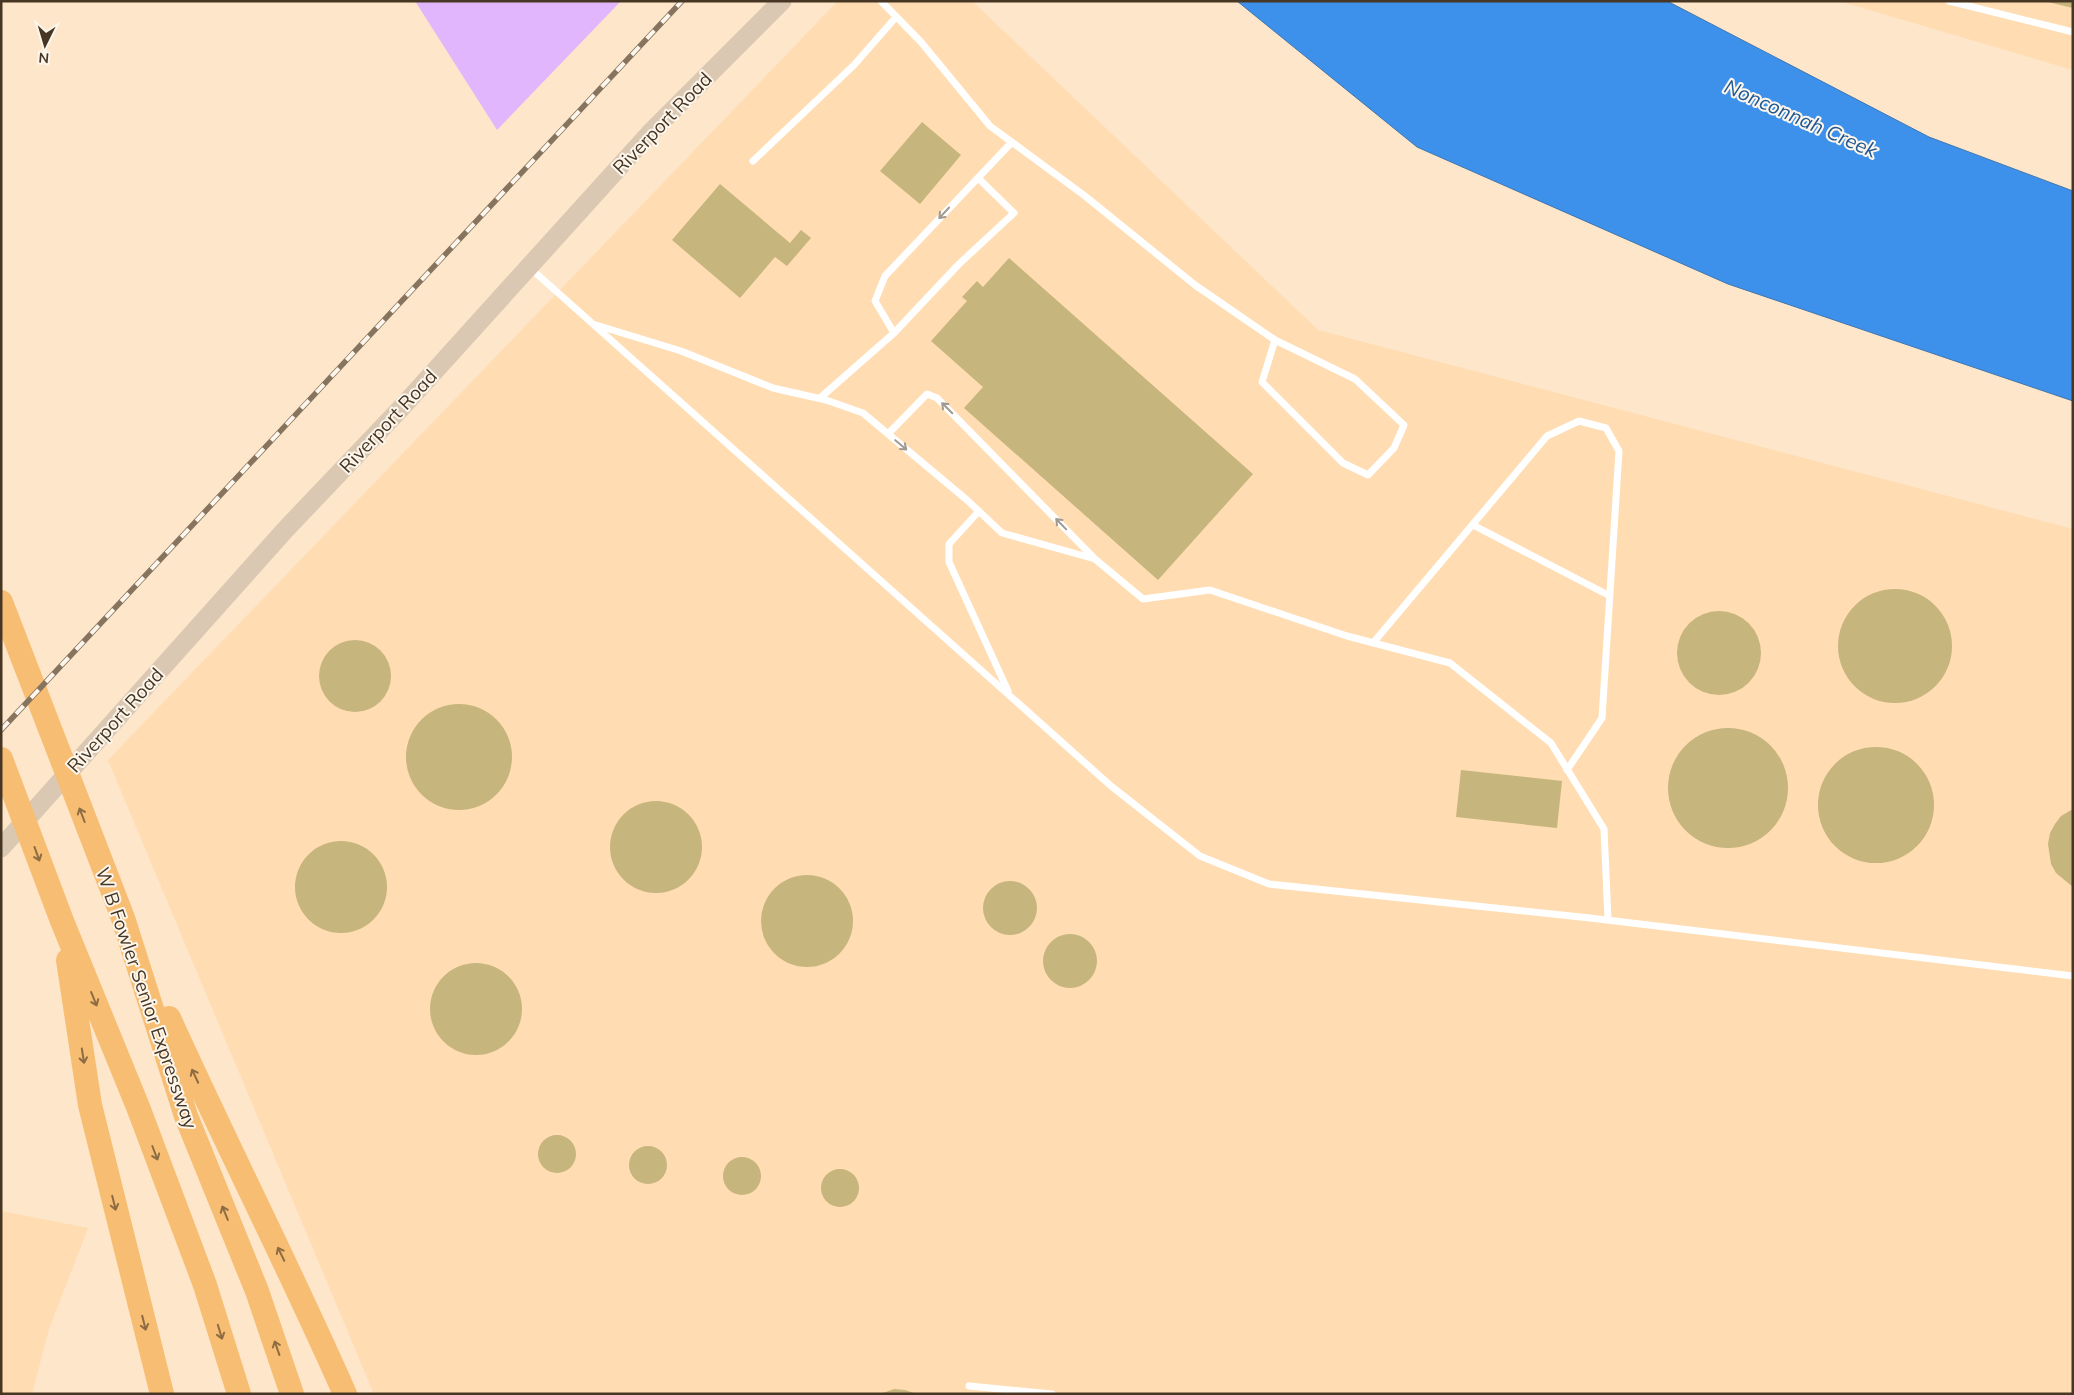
<svg xmlns="http://www.w3.org/2000/svg" width="2074" height="1395" viewBox="0 0 2074 1395" font-family="Mulish,sans-serif">
	<style>
		.built { fill: #ffdcb1 }
		.green { fill: #e2b6fc }
		.water { fill: #3d91eb; stroke: #4076af }
		.building { fill: #c6b57d }
		.lines { fill: none; stroke-linecap: round; stroke-linejoin: round }
		.service { stroke: #fff; stroke-width: 7 }
		.secondary { stroke: #dac8b3; stroke-width: 19 }
		.motorway { stroke: #f7bd72; stroke-width: 24 }
		.rail-casing { stroke: #87745e; stroke-width: 5.5 }
		.rail { stroke: #fdf6ec; stroke-width: 4; stroke-dasharray: 11; stroke-linecap: butt }
		.oneway { stroke: #a29a91 }
		.oneway2 { stroke: #8d6c43 }
		.labels { text-anchor: middle; dominant-baseline: central; stroke-width: 4; stroke-linejoin: round; paint-order: stroke }
		.street-label { font-size: 19px; fill: #463623; stroke: #fdf6ec }
		.water-label { font-size: 20px; font-style: italic; fill: #205893; stroke: #fdf6ec }
	</style>
	<rect width="100%" height="100%" fill="#fde6c9"/>
	<path class="built" d="M838 1H972L1318 330 2073 529V1394H374L108 760Z
		M1839 1H2073V70Z
		M1 1211 88 1228 49 1329 32 1394H1Z"/>
	<path class="green" d="M415 1H621L497 130Z"/>
	<path class="water" d="M1237 1H1667L1929 137 2073 191V401L1728 284 1417 147Z"/>
	<path class="building" d="M2048 1H2073V8L2048 2Z
		M922 122 961 155 920 204 880 171Z
		M720 184 790 243 801 230 811 238 787 266 775 257 740 298 672 240Z
		M1009 258 1253 474 1158 580 964 408 983 387 931 341 967 301 962 297 977 281 983 287Z
		M1838 646a57 57 0 1 1 114 0a57 57 0 1 1-114 0Z
		M1677 653a42 42 0 1 1 84 0a42 42 0 1 1-84 0Z
		M319 676a36 36 0 1 1 72 0a36 36 0 1 1-72 0Z
		M406 757a53 53 0 1 1 106 0a53 53 0 1 1-106 0Z
		M1668 788a60 60 0 1 1 120 0a60 60 0 1 1-120 0Z
		M1818 805a58 58 0 1 1 116 0a58 58 0 1 1-116 0Z
		M1461 770 1562 781 1557 828 1456 817Z
		M610 847a46 46 0 1 1 92 0a46 46 0 1 1-92 0Z
		M2073 809V887L2056 873 2051 864 2048 844 2050 833 2055 824 2061 816Z
		M295 887a46 46 0 1 1 92 0a46 46 0 1 1-92 0Z
		M761 921a46 46 0 1 1 92 0a46 46 0 1 1-92 0Z
		M983 908a27 27 0 1 1 54 0a27 27 0 1 1-54 0Z
		M1043 961a27 27 0 1 1 54 0a27 27 0 1 1-54 0Z
		M430 1009a46 46 0 1 1 92 0a46 46 0 1 1-92 0Z
		M538 1154a19 19 0 1 1 38 0a19 19 0 1 1-38 0Z
		M629 1165a19 19 0 1 1 38 0a19 19 0 1 1-38 0Z
		M723 1176a19 19 0 1 1 38 0a19 19 0 1 1-38 0Z
		M821 1188a19 19 0 1 1 38 0a19 19 0 1 1-38 0Z
		M894 1389 905 1390 917 1394H880Z"/>
	<g class="lines">
		<path class="service" d="M881 1 921 42 990 126 1085 196 1195 285 1275 340 1355 379 1404 425 1394 448 1368 475 1343 463 1262 382 1275 340
			M1949 1 2073 32
			M753 161 854 65 896 17
			M529 267 1111 786 1200 856 1269 884 1590 918 2073 976
			M596 325 681 351 773 388 826 400 863 413 967 500 1002 533 1095 559
			M894 333 875 301 885 276 1012 142
			M820 398 894 333 959 264 1014 213 978 178
			M888 434 927 394 937 398 1095 559 1143 599 1210 590 1347 636 1450 663 1551 743 1604 829 1608 920
			M979 511 949 544V562L1008 691
			M1473 525 1610 596
			M1373 643 1547 436 1579 421 1606 428 1619 451 1602 718 1567 770
			M969 1386 1052 1394"/>
		<path class="secondary" d="M1 848 285 530 403 406 650 133 782 1"/>
		<path class="motorway" d="M1 602 123 918 186 1116 257 1291 292 1394
			M1 759 62 921 138 1107 205 1285 239 1394
			M68 960 90 1105 162 1394
			M169 1018C226 1144 289 1267 345 1394"/>
		<g class="rail-casing">
			<path id="rail" d="M1 730 682 1"/>
		</g>
		<use href="#rail" class="rail"/>
	</g>
	<defs><path id="oneway-shaft" d="M-6 0H5M1.5-3L5.5 0L1.5 3" fill="none" stroke-width="1.6" stroke-linecap="round" stroke-linejoin="round" transform="scale(1.25)"/></defs>
	<g class="oneway">
		<use href="#oneway-shaft" transform="translate(944 213) rotate(133)"/>
		<use href="#oneway-shaft" transform="translate(947 408) rotate(-135)"/>
		<use href="#oneway-shaft" transform="translate(901 445) rotate(40)"/>
		<use href="#oneway-shaft" transform="translate(1061 524) rotate(-134)"/>
	</g>
	<g class="oneway2">
		<use href="#oneway-shaft" transform="translate(82 815) rotate(-111)"/>
		<use href="#oneway-shaft" transform="translate(37 854) rotate(70)"/>
		<use href="#oneway-shaft" transform="translate(94 999) rotate(68)"/>
		<use href="#oneway-shaft" transform="translate(83 1056) rotate(81)"/>
		<use href="#oneway-shaft" transform="translate(195 1076) rotate(-115)"/>
		<use href="#oneway-shaft" transform="translate(155 1153) rotate(69)"/>
		<use href="#oneway-shaft" transform="translate(114 1203) rotate(76)"/>
		<use href="#oneway-shaft" transform="translate(225 1213) rotate(-112)"/>
		<use href="#oneway-shaft" transform="translate(281 1254) rotate(-116)"/>
		<use href="#oneway-shaft" transform="translate(144 1323) rotate(76)"/>
		<use href="#oneway-shaft" transform="translate(220 1332) rotate(73)"/>
		<use href="#oneway-shaft" transform="translate(277 1348) rotate(-109)"/>
	</g>
	<g class="labels">
		<g class="street-label">
			<text transform="translate(662 123) rotate(-46)">Riverport Road</text>
			<text transform="translate(388 421) rotate(-47)">Riverport Road</text>
			<text transform="translate(115 720) rotate(-48)">Riverport Road</text>
			<text transform="translate(147 998) rotate(71)">W B Fowler Senior Expressway</text>
		</g>
		<g class="water-label">
			<text transform="translate(1801 118) rotate(24)">Nonconnah Creek</text>
		</g>
	</g>
	<rect width="2074" height="1395" fill="none" stroke="#463623" stroke-width="5"/>
	<g transform="translate(45 45) rotate(185)" stroke="#fdf6ec" stroke-width="4" paint-order="stroke">
	<path d="M0-4L9 19L0 12L-9 19Z" fill="#463623"/>
	<text y="-8" font-size="14" font-weight="bold" text-anchor="middle" fill="#463623">N</text>
	</g>
</svg>
